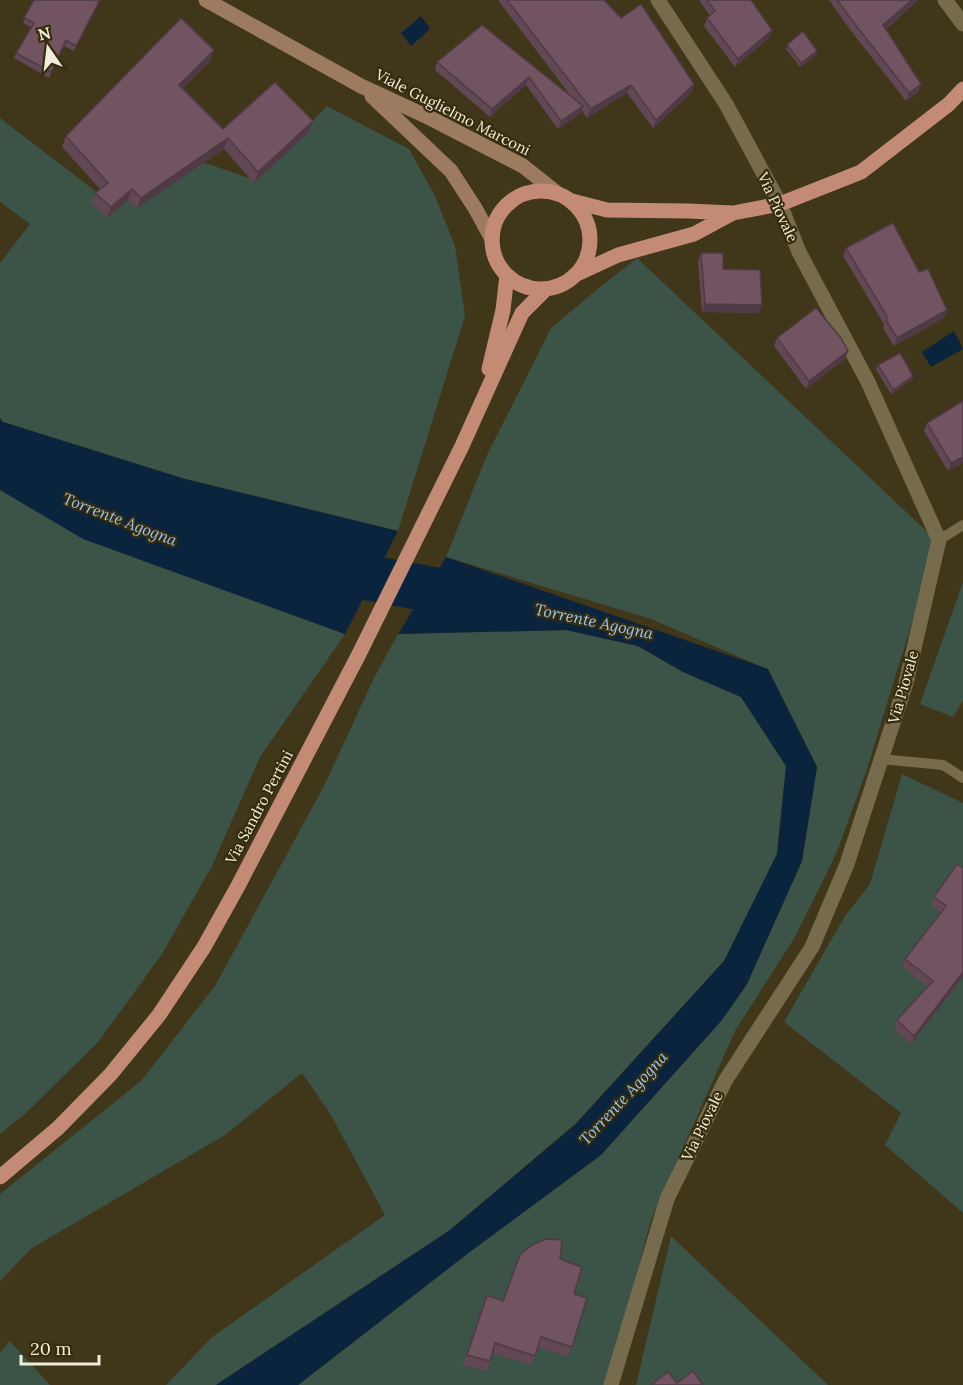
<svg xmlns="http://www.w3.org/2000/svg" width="963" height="1385" viewBox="0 0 963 1385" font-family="Lora,serif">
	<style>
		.green { fill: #3c5347 }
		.water { fill: #0b243d }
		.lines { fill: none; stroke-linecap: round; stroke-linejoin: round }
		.river { stroke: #0b243d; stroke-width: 46 }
		.lane { stroke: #766b4d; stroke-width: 10 }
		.street { stroke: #766b4d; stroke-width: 15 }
		.secondary { stroke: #9d7b61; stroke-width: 15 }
		.primary { stroke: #c38a75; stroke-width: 15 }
		.wall { fill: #624754 }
		.shaded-wall { fill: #503a45 }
		.building { fill: #725362; stroke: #503a45; stroke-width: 1.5 }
		.labels { text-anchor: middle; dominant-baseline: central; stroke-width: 4.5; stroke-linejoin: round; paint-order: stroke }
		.street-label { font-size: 15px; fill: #f2ecdb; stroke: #362c0e }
		.water-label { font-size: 16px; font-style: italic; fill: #97c6f7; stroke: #362c0e }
	</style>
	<rect width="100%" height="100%" fill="#403619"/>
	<path class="green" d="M327 106 409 149 435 196 455 246 465 316 398 531 185 479 3 422 0 417V263L30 224 0 202V118L116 207 191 158 255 180Z
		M637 258 937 541 866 772 836 854 795 937 735 1031 651 1220 607 1385H298L471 1251 601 1155 722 1020 747 984 802 861 817 767 767 669 651 619 446 557 487 455 551 328 600 287Z
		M0 488 122 553 345 634 260 757 212 866 162 954 99 1041 26 1113 0 1134Z
		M963 582V701L953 717 920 704Z
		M566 630 638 646 683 672 741 697 786 766 777 854 724 961 576 1123 450 1230 216 1385H166L212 1337 385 1215 331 1115 302 1073 225 1135 32 1248 0 1281V1194L141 1081 215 986 324 786 374 678 398 634Z
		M902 774 963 803V1213L885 1145 901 1113 784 1022 845 916 870 884Z
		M671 1236 828 1385H636Z
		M10 1341 50 1385H0V1352Z"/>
	<path class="water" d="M421 16 430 29 411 46 401 33Z
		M954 331 963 349 931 367 922 352Z
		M0 419 3 422 185 479 398 531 345 634 83 539 0 490Z
		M446 557 768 669 817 767 802 861 747 984 722 1020 601 1155 471 1251 298 1385H216L450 1230 576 1124 724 961 777 854 786 766 741 697 683 672 638 646 566 630 398 634Z"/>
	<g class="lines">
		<path class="river" d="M310 567 488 600"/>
		<path class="lane" d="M939 540 963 525
			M881 759 943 765 963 778"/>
		<path class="street" d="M945 0 963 24
			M611 1385 667 1199 725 1081 812 947 847 864 906 683 939 540 868 382 799 252 780 204 726 104 658 0"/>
		<path class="secondary" d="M206 0 361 86 430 118 523 166 557 193
			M372 96 451 171 475 208 492 239"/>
		<path class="primary" d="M492 240a49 49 0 1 1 98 0a49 49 0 1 1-98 0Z
			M572 201 607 210 688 211 733 213 780 204 861 172 949 104 963 89
			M577 274 618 255 694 234 733 213
			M489 369 503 310 507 275
			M0 1177 58 1128 110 1075 159 1015 204 947 238 886 358 656 462 446 522 313 546 289"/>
	</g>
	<path class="wall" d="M34 0H100L74 51 64 46 49 78 14 58 16 53 31 27 23 23Z
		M498 0H604L621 18 694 84 691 93 653 128 627 93 587 118 581 110 580 114 558 129 526 85 490 117 435 70 437 62 482 25 570 95Z
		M699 0H751L769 38 735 67 704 26 707 18 710 16Z
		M829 0H918L886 29 921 84 918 92 906 101 851 31Z
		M787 45 816 55 800 67 786 49Z
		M210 61 182 89 223 129 313 121 309 132 254 183 224 149 137 208 128 200 107 218 91 203 95 193 100 189 62 147 66 136Z
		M846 248 919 272 947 310 944 318 894 346 883 328 884 324 843 256Z
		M701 253 723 269 759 313 702 312 698 261Z
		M777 338 848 351 845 359 806 389 774 346Z
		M878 365 913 376 912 380 891 394 876 369Z
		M963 401V463L948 471 924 431 927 423Z
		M957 864 963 977 911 1044 894 1029 897 1020 928 987 902 967 905 959 941 912 931 905 934 897Z
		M560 1259 574 1294 572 1347 568 1357 538 1347 532 1365 492 1353 487 1371 463 1365 487 1295 503 1301Z"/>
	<path class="shaded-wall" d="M912 0H918L880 33 883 25Z
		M772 30 769 38 735 67 738 59Z
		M214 50 210 61 175 96 179 85Z
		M817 51 816 55 800 67 801 63Z
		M529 77 526 85 490 117 492 109Z
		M694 84 691 93 653 128 656 120Z
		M921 84 918 92 906 101 909 93Z
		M631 85 627 93 587 118 591 109Z
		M583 106 580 114 558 129 561 121Z
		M313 121 309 132 254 183 258 172Z
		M228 138 224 149 137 208 141 198Z
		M132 189 128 200 107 218 111 207Z
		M705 304 762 305 759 313 702 312Z
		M947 310 944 318 894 346 897 338Z
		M848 351 845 359 806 389 809 381Z
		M913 376 912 380 891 394 893 390Z
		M963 457V463L948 471 951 463Z
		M963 972V977L911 1044 914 1036Z"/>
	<path class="building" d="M34 0H100L76 46 66 40 51 72 16 53 34 23 24 18Z
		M507 0H604L621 18 641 4 694 84 656 120 631 85 591 109Z
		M707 0H751L772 30 738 59 707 18 715 11Z
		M837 0H912L883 25 921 84 909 93 854 23Z
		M181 18 214 50 179 85 223 129 275 82 313 121 258 172 228 138 141 198 132 189 111 207 95 193 108 183 66 136Z
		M482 25 583 106 561 121 529 77 492 109 437 62Z
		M803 31 817 51 801 63 787 45Z
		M893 223 919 272 928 269 947 310 897 338 886 320 888 318 846 248Z
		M701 253H723V269L760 270 762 305 705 304Z
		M816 308 841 338 848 351 809 381 777 338Z
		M900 353 913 376 893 390 878 365Z
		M963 401V457L951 463 927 423Z
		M957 864 963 868V972L914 1036 897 1020 933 981 905 959 946 906 934 897Z
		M546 1239 562 1240 560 1259 582 1267 574 1294 587 1298 572 1347 541 1337 535 1356 495 1343 490 1361 467 1355 487 1295 503 1301 520 1255 532 1245Z
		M693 1371 703 1385H651L668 1372 677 1383Z"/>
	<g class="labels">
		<g class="street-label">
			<text transform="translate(453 112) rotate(27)">Viale Guglielmo Marconi</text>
			<text transform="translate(778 207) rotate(65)">Via Piovale</text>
			<text transform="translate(903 687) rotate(-74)">Via Piovale</text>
			<text transform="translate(259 807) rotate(-62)">Via Sandro Pertini</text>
			<text transform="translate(702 1126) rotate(-64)">Via Piovale</text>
		</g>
		<g class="water-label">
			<text transform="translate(120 519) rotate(21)">Torrente Agogna</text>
			<text transform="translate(594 621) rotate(12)">Torrente Agogna</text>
			<text transform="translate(623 1098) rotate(-47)">Torrente Agogna</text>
		</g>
	</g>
	<g transform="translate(48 48) rotate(346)" stroke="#362c0e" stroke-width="4.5" paint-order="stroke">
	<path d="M0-4.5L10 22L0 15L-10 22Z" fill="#f2ecdb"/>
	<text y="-9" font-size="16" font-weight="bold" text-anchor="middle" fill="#f2ecdb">N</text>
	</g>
	<path d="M21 1355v9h78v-9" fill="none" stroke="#f2ecdb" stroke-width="3"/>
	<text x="30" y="1355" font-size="18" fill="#f2ecdb" stroke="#362c0e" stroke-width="4.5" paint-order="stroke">20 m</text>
</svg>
